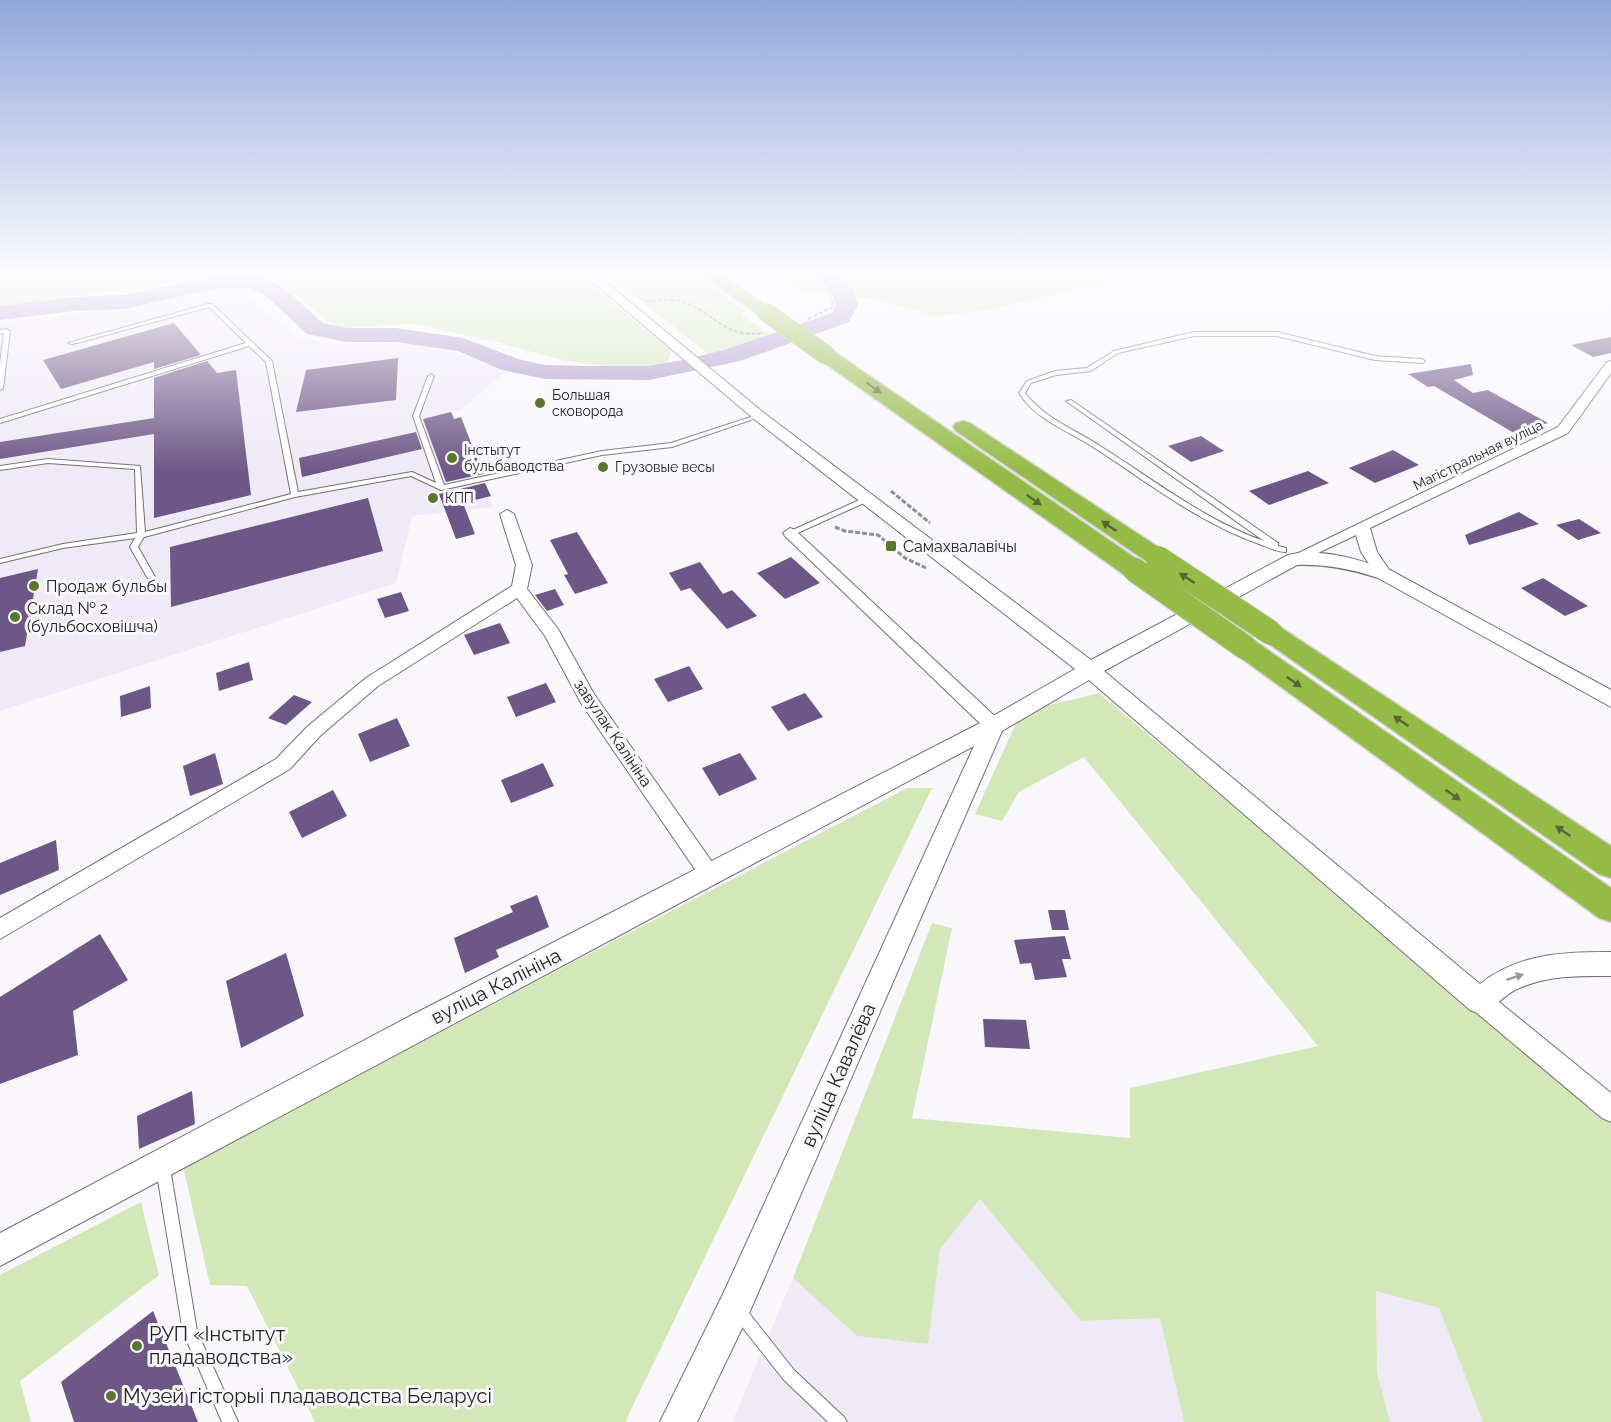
<svg xmlns="http://www.w3.org/2000/svg" width="1611" height="1422" viewBox="0 0 1611 1422" font-family="Raleway,sans-serif">
	<style>
		.built { fill: #efeaf6 }
		.green { fill: #d3e8b9 }
		.lines { fill: none; stroke-linecap: round; stroke-linejoin: round }
		.river { fill: #ae97c9; fill-rule: evenodd }
		.building { fill: #6d5786 }
		.service-casing { stroke: #727074; stroke-width: 2 }
		.minor-casing { stroke: #727074; stroke-width: 2 }
		.tertiary-casing { stroke: #727074; stroke-width: 2 }
		.trunk-casing { stroke: #d3d3d3; stroke-width: 3 }
		.path-far1 { stroke: #908f92; stroke-width: 2; stroke-dasharray: 4 2; stroke-linecap: butt }
		.path { stroke: #908f92; stroke-width: 3; stroke-dasharray: 5 2; stroke-linecap: butt }
		.service { fill: #fff; fill-rule: evenodd }
		.minor { fill: #fff; fill-rule: evenodd }
		.tertiary { fill: #fff; fill-rule: evenodd }
		.trunk { fill: #94bb46; fill-rule: evenodd }
		.trunk-bridge-far1-casing { stroke: #d3d3d3; stroke-width: 20; stroke-linecap: butt }
		.trunk-bridge-casing { stroke: #d3d3d3; stroke-width: 26; stroke-linecap: butt }
		.trunk-bridge-far1 { stroke: #94bb46; stroke-width: 19 }
		.trunk-bridge { stroke: #94bb46; stroke-width: 24 }
		.oneway { fill: #566733 }
		.oneway2 { fill: #9c9c9c }
		.poi-dot { fill: #59762b; stroke: #f9f7fc; stroke-width: 2 }
		.labels { text-anchor: middle; dominant-baseline: central; stroke-width: 6; stroke-linejoin: round; paint-order: stroke }
		.far-poi-label { font-size: 14px; fill: #232224; stroke: #f9f7fc; text-anchor: start }
		.far-street-label { font-size: 14px; fill: #232224; stroke: #f9f7fc }
		.poi-label { font-size: 16px; fill: #232224; stroke: #f9f7fc; text-anchor: start }
		.street-label { font-size: 16px; fill: #232224; stroke: #f9f7fc }
		.near-street-label { font-size: 20px; fill: #232224; stroke: #f9f7fc }
		.near-poi-label { font-size: 20px; fill: #232224; stroke: #f9f7fc; text-anchor: start }
	</style>
	<rect width="100%" height="100%" fill="#f9f7fc"/>
	<path class="built" d="M226 288 242 291 297 338 344 345 379 342 424 345 509 368 461 410 452 412 454 418 461 417 471 439 464 440 480 467 493 507 412 516 396 583 0 711V323L124 308 200 291Z
		M980 1199 1081 1321 1160 1318 1184 1422H732L793 1278 857 1336 928 1344 940 1248Z
		M1376 1291 1439 1308 1483 1422H1390L1377 1372Z"/>
	<path class="green" d="M0 273H210L182 281 0 306Z
		M248 273H400L409 276 446 273H576L671 350 667 364 630 369 562 360 500 343 414 324 337 328 271 275Z
		M606 273H692L745 311 741 315 772 336 729 353 711 356Z
		M775 273H1132L1133 276 981 311 935 316 872 298 802 292Z
		M1099 693 1611 1124V1422H1483L1439 1308 1376 1291 1377 1372 1390 1422H1184L1160 1318 1081 1321 980 1199 940 1249 928 1344 857 1336 793 1278 932 923 952 928 912 1118 1130 1138V1088L1318 1046 1084 757 1019 792 1002 821 975 814 1021 712Z
		M907 788H932L625 1422H315L247 1286 210 1285 183 1166Z
		M141 1202 159 1275 20 1381 31 1422H0V1275Z"/>
	<g class="lines">
		<path class="river" d="M814 273H837L852 289 858 305 849 322 740 361 649 380 545 379 502 370 458 351 396 342H346L307 334 266 296 250 288 212 289 124 309 73 311 0 320V306L73 297 124 295 212 277 254 275 282 286 323 323 346 328H396L463 338 518 359 545 365 588 366H649L683 360 724 350 832 313 836 305 831 291Z"/>
	</g>
	<path class="building" d="M174 323 201 355 154 369V362L61 389 43 360Z
		M1611 337V353L1593 357 1571 345Z
		M398 358 396 400 296 412 306 370Z
		M207 361 217 373 236 370 251 495 154 518V434L0 459V442L154 418V378Z
		M1471 364 1473 375 1454 380 1473 393 1488 390 1548 423 1514 433 1434 386 1428 387 1408 374Z
		M451 412 454 419 461 417 483 474 446 482 423 419Z
		M416 432 422 449 302 477 299 458Z
		M1201 436 1224 451 1191 462 1168 446Z
		M1393 450 1419 465 1375 483 1349 468Z
		M1308 471 1329 483 1269 505 1249 491Z
		M485 483 491 496 463 503 475 534 456 539 439 494Z
		M368 498 383 551 171 607 170 547Z
		M1519 512 1539 524 1469 545 1465 535Z
		M1579 519 1601 533 1578 540 1556 525Z
		M577 532 608 583 575 594 564 575 568 574 550 540Z
		M791 557 820 583 785 599 757 573Z
		M700 562 723 594 732 590 757 616 727 629 690 588 681 591 669 573Z
		M38 569 25 646 0 652V578Z
		M1543 578 1588 606 1565 616 1521 588Z
		M555 589 564 605 547 611 535 595Z
		M401 592 409 611 385 618 377 599Z
		M500 623 510 643 474 655 464 635Z
		M249 662 253 680 219 691 216 673Z
		M689 666 703 689 668 702 654 679Z
		M546 683 556 702 516 717 507 697Z
		M150 686 151 708 121 717 120 696Z
		M805 693 823 717 788 731 771 707Z
		M294 695 312 702 286 725 268 718Z
		M397 718 410 746 370 762 358 734Z
		M215 753 223 784 190 796 183 766Z
		M740 753 757 779 719 796 702 768Z
		M543 763 554 786 511 803 501 780Z
		M333 790 347 816 302 838 289 812Z
		M56 840 59 870 0 895V863Z
		M537 895 549 927 496 950 499 957 465 973 454 938 513 912 510 906Z
		M1048 910H1065L1069 930H1052Z
		M100 934 128 980 73 1011 78 1055 0 1084V997Z
		M1065 936 1071 959H1062L1067 977 1035 980 1031 963 1020 964 1014 940Z
		M286 953 304 1016 241 1048 226 981Z
		M983 1019 1026 1020 1030 1049 985 1047Z
		M192 1091 195 1124 139 1149 137 1116Z
		M153 1311 198 1422H74L61 1382Z"/>
	<g class="lines">
		<g class="service-casing">
			<path id="service" d="M208 304H212L272 361 298 492 412 472 436 483 413 416 428 376 431 374 434 376 419 416 444 485 602 451 671 443 757 415 762 416 672 447 602 455 441 490 411 476 295 497 144 537 138 547 155 577 151 580 147 577 130 547 135 538 63 548 0 563V559L63 544 137 533 135 469 48 463 0 470V466L48 459 140 466 145 532 291 494 266 362 249 346 0 423V419L246 343 209 307 73 344 68 343Z
				M7 329 10 331 3 388 0 390V364L4 333 0 334V330Z
				M1194 332H1277L1375 356 1422 359 1425 361 1422 363 1375 360 1277 336H1194L1118 353 1091 371 1056 375 1031 383 1025 393C1044 418 1074 429 1100 446 1153 479 1204 520 1264 541L1066 401 1071 400 1278 543V546L1286 548V552C1277 552 1268 547 1259 544 1199 523 1146 481 1093 447 1076 436 1057 428 1041 416 1032 410 1025 402 1019 393L1027 381 1055 371 1087 368 1114 351Z
				M866 497H872L873 499 793 535H790L786 533Z
				M163 1161 168 1163 170 1168 197 1331 238 1422H222L183 1332 156 1168 158 1163Z
				M740 1306 745 1308 794 1370 844 1417 847 1422H828L784 1380 735 1318 733 1313 735 1308Z"/>
		</g>
		<g class="minor-casing">
			<path id="minor" d="M1611 361V373L1568 433 1370 528 1377 552 1392 574 1389 578H1379L1361 552 1356 535 1299 562 1294 564 1286 559 1558 427 1607 362Z
				M507 510 514 514 532 565 527 589 558 629 594 694 717 869 720 875 717 881 710 884 703 881 581 703 545 636 517 598 378 686 320 736 290 769 0 939V918L276 759 308 726 366 678 512 586 516 565 500 514Z
				M790 528 795 530 1000 721 1003 726 1000 731H988L785 536 783 533Z
				M1480 990 1488 993 1611 1093V1122L1602 1118 1472 1009 1468 1001 1472 993Z"/>
		</g>
		<g class="tertiary-casing">
			<path id="tertiary" d="M582 273H595L764 413 1091 660 1288 555C1320 547 1360 560 1390 570L1611 690V707L1378 578C1351 569 1325 564 1297 565L1104 671 1480 984C1520 953 1563 952 1611 952V976C1577 976 1546 975 1515 990 1502 997 1494 1009 1480 1014L1470 1010 1089 680 1002 731 747 1318 697 1422H660L723 1294 974 746 0 1266V1233L412 1015 986 720 1075 669 754 419Z"/>
		</g>
		<g class="trunk-casing">
			<path id="trunk" d="M700 273H719L776 313 773 317H761Z
				M826 349 833 351 1144 564 1147 570 1144 576 1135 578 1126 576 819 359 817 355Z
				M963 421 970 423 1167 553 1170 558 1167 563 1158 566 1149 563 956 431 953 427 956 423Z
				M1271 624 1280 627 1611 846V878L1599 874 1262 639 1258 633 1262 627Z
				M1246 639 1255 641 1611 888V922L1599 918 1237 655 1233 648 1237 641Z"/>
		</g>
		<path class="path-far1" d="M646 301C658 301 672 298 683 302 716 313 724 339 764 333
			M808 319 833 307 832 298"/>
		<path class="path" d="M891 491 930 523
			M835 527 845 531 878 535 905 558 926 568"/>
		<use href="#service" class="service"/>
		<use href="#minor" class="minor"/>
		<use href="#tertiary" class="tertiary"/>
		<use href="#trunk" class="trunk"/>
		<g class="trunk-bridge-far1-casing">
			<path id="trunk-bridge-far1" d="M767 313 826 355"/>
		</g>
		<g class="trunk-bridge-casing">
			<path id="trunk-bridge" d="M1158 558 1271 633
				M1135 570 1246 648"/>
		</g>
		<use href="#trunk-bridge-far1" class="trunk-bridge-far1"/>
		<use href="#trunk-bridge" class="trunk-bridge"/>
	</g>
	<defs><path id="oneway-solid" d="M-6-.8H1V-3.2L6.5 0L1 3.2V.8H-6Z" transform="scale(1.5)"/></defs>
	<g class="oneway">
		<use href="#oneway-solid" transform="translate(874 388) rotate(35)"/>
		<use href="#oneway-solid" transform="translate(1034 500) rotate(35)"/>
		<use href="#oneway-solid" transform="translate(1109 526) rotate(-146)"/>
		<use href="#oneway-solid" transform="translate(1187 578) rotate(-147)"/>
		<use href="#oneway-solid" transform="translate(1294 682) rotate(35)"/>
		<use href="#oneway-solid" transform="translate(1401 721) rotate(-146)"/>
		<use href="#oneway-solid" transform="translate(1453 795) rotate(35)"/>
		<use href="#oneway-solid" transform="translate(1563 831) rotate(-146)"/>
	</g>
	<use class="oneway2" href="#oneway-solid" transform="translate(1515 977) rotate(-18)"/>
	<linearGradient id="sky" x2="0" y2="1"><stop stop-color="#91a8dc"/><stop offset="0.58" stop-color="#fcfbfe"/><stop offset="1" stop-color="#fcfbfe" stop-opacity="0"/></linearGradient>
	<rect width="1611" height="472" fill="url(#sky)"/>
	<g class="poi-dot">
		<circle cx="540" cy="403" r="6"/>
		<circle cx="452" cy="458" r="6"/>
		<circle cx="603" cy="467" r="6"/>
		<circle cx="433" cy="498" r="6"/>
		<rect x="885" y="540" width="12" height="12" rx="3"/>
		<circle cx="34" cy="586" r="6"/>
		<circle cx="15" cy="617" r="6"/>
		<circle cx="137" cy="1346" r="6"/>
		<circle cx="111" cy="1396" r="6"/>
	</g>
	<g class="labels">
		<g class="far-poi-label">
			<text x="552" y="395">Большая<tspan x="552" dy="16">сковорода</tspan></text>
			<text x="464" y="450">Інстытут<tspan x="464" dy="16">бульбаводства</tspan></text>
			<text x="615" y="467">Грузовые весы</text>
			<text x="445" y="498">КПП</text>
		</g>
		<g class="far-street-label">
			<text transform="translate(1478 455) rotate(-26)">Магістральная вуліца</text>
		</g>
		<g class="poi-label">
			<text x="903" y="546">Самахвалавічы</text>
			<text x="46" y="586">Продаж бульбы</text>
			<text x="27" y="608">Склад № 2<tspan x="27" dy="18">(бульбосховішча)</tspan></text>
		</g>
		<g class="street-label">
			<text transform="translate(613 733) rotate(56)">завулак Калініна</text>
		</g>
		<g class="near-street-label">
			<text transform="translate(496 986) rotate(-27)">вуліца Калініна</text>
			<text transform="translate(838 1075) rotate(-66)">вуліца Кавалёва</text>
		</g>
		<g class="near-poi-label">
			<text x="149" y="1334">РУП «Інстытут<tspan x="149" dy="23">пладаводства»</tspan></text>
			<text x="123" y="1396">Музей гісторыі пладаводства Беларусі</text>
		</g>
	</g>
</svg>
